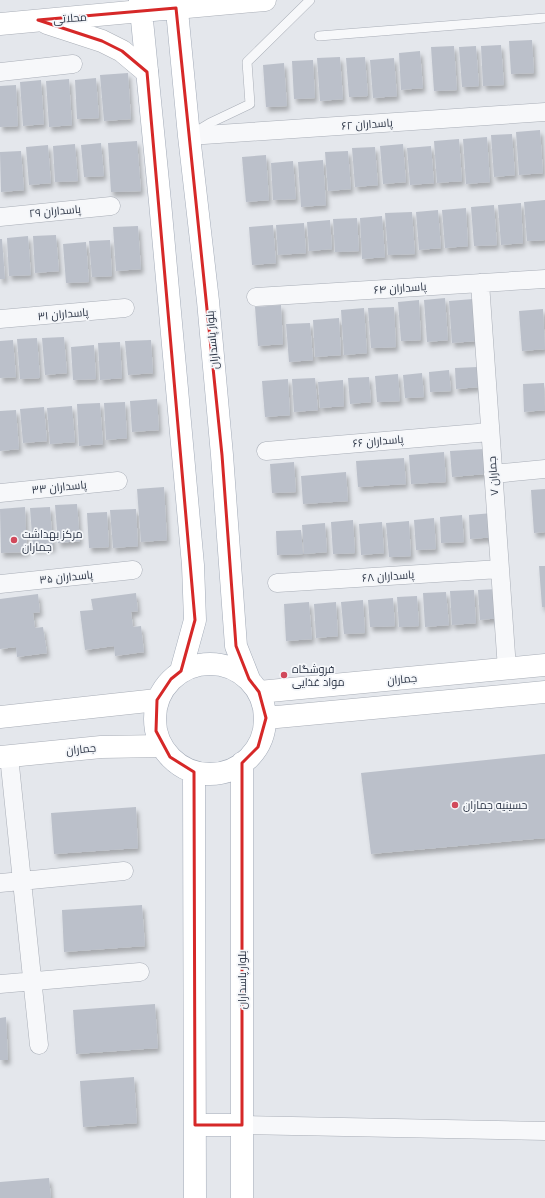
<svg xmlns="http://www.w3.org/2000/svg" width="545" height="1198" viewBox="0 0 545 1198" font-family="Mulish,Cairo,sans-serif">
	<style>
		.building { fill: #bbc0ca; filter: url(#shadow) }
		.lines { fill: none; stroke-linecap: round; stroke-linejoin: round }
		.lane-casing { stroke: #a9aeb7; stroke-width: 10 }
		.street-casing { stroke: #a9aeb7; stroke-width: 19 }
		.secondary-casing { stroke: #a9aeb7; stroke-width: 23 }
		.primary-casing { stroke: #a3abb8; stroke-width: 23 }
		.lane { stroke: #f7f8fa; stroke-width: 9 }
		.street { stroke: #f7f8fa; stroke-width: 18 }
		.secondary { stroke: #fff; stroke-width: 22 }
		.primary { stroke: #fff; stroke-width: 22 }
		.marked { fill: none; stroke: #d62828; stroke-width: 3; stroke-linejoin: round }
		.poi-dot { fill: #d1495b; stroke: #f4f6f9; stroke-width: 1.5 }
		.labels { text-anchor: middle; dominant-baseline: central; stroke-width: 3.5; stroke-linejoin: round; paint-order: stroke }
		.street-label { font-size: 11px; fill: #2b3445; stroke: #f4f6f9 }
		.poi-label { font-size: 11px; fill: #2b3445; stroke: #f4f6f9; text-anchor: start }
	</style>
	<defs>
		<filter id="shadow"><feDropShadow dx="2.5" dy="4.5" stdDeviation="2" flood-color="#0004"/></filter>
	</defs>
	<rect width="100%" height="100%" fill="#e4e7ec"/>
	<path class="building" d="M532 40 534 73 511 74 509 41Z
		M501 45 504 85 483 86 481 46Z
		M454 46 457 90 434 91 431 47Z
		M476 46 479 86 462 87 459 47Z
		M420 51 423 88 401 90 399 53Z
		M340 57 343 99 320 101 317 58Z
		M365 57 368 96 349 97 346 58Z
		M394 58 397 96 373 98 370 60Z
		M313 60 315 98 294 99 292 61Z
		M284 63 287 106 266 107 263 65Z
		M128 73 131 119 104 121 100 75Z
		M96 78 99 118 77 119 75 80Z
		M69 79 72 125 49 127 46 81Z
		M41 80 44 124 23 126 20 82Z
		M16 85 18 126 0 127V86Z
		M540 130 543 173 519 175 516 132Z
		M512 134 515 175 494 177 491 135Z
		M487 137 490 182 466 184 463 139Z
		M459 139 462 181 437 183 434 141Z
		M137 141 141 191 111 192 108 143Z
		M101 143 104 176 84 177 81 145Z
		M75 144 78 181 55 182 53 146Z
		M403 144 406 182 383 184 380 146Z
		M48 145 51 183 29 185 26 147Z
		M431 146 434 183 410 185 407 148Z
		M375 147 378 185 355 187 352 148Z
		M21 151 24 190 1 192 0 152Z
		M348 151 351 189 328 191 325 152Z
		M266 155 269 200 246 202 242 157Z
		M323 160 326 205 301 207 298 162Z
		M293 161 296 199 273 200 271 163Z
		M545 200V240L527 241 524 202Z
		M521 203 523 243 501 245 498 205Z
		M494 205 497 245 474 246 471 207Z
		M466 208 468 246 445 248 442 210Z
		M438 210 441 248 419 250 416 212Z
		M412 212 415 254 388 255 385 213Z
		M382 216 385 257 362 259 360 218Z
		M357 218 359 251 335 252 333 219Z
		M330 220 332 249 309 251 307 222Z
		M304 223 306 253 278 255 276 225Z
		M273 225 276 263 252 265 249 227Z
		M138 226 141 269 116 271 113 227Z
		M56 235 59 271 35 273 33 236Z
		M28 236 31 275 9 276 7 238Z
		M0 239H2L5 279H0Z
		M110 240 112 276 92 277 89 241Z
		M86 242 89 282 66 283 63 244Z
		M445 298 448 340 427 342 424 300Z
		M473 299 476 341 452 343 449 301Z
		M419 300 421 340 401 341 398 302Z
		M281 305 283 344 258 346 255 307Z
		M394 307 396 347 371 348 368 308Z
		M364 308 367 353 344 355 341 310Z
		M543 309 545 349 522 351 519 311Z
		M339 318 341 355 315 357 313 320Z
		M310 323 313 360 289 362 286 324Z
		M64 337 67 373 45 375 42 338Z
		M37 338 40 378 20 379 17 339Z
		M13 340 16 377 0 378V341Z
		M151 340 153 373 128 375 125 341Z
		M120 342 122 378 100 380 98 343Z
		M94 345 96 379 73 380 71 347Z
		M478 367 479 387 456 389 455 368Z
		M449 370 451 391 430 392 429 372Z
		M422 373 424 397 405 398 403 375Z
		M398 374 400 401 377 402 375 376Z
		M369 377 371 402 350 404 348 378Z
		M315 378 318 410 294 412 292 379Z
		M288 379 290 415 265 417 262 381Z
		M343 380 344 406 320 408 318 382Z
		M544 383 545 410 524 412 523 384Z
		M157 399 159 430 132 432 130 401Z
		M125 402 127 438 106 440 104 403Z
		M100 403 103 444 79 446 77 404Z
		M72 406 75 442 50 444 47 408Z
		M44 407 47 441 23 443 20 409Z
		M16 410 19 449 0 451V411Z
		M484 449 485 474 452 477 450 451Z
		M444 452 446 482 411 484 409 455Z
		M404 458 406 484 358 487 356 461Z
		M294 462 296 492 272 493 270 464Z
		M346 472 348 501 303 504 301 476Z
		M164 487 167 540 141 542 137 489Z
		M545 489V532L534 533 531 490Z
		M77 504 80 541 58 543 55 505Z
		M25 507 27 552 1 553 0 509Z
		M50 507 53 548 33 549 30 508Z
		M136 509 138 546 113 548 110 510Z
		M107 512 109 547 89 548 87 513Z
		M493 513 495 537 470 539 469 515Z
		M462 515 464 542 441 543 440 517Z
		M434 518 436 549 416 550 414 520Z
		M353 520 355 553 333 554 331 522Z
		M409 521 411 556 389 557 386 523Z
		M382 522 384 553 361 555 359 524Z
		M325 523 327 552 304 554 302 525Z
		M301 530 303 554 277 555 276 531Z
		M539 566H545V607H542Z
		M498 589 500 618 480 620 478 590Z
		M474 590 476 623 452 625 450 591Z
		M446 592 449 625 425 627 423 593Z
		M136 593 138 611 131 612 133 627 141 626 144 652 115 656 114 646 85 650 80 611 93 610 91 599Z
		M38 594 40 612 33 613 35 628 43 627 47 653 17 657 16 647 0 649V599Z
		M417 596 419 626 399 627 397 597Z
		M393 598 395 626 370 627 368 600Z
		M363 600 365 633 344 634 341 602Z
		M309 602 312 639 286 641 284 604Z
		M336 602 338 636 316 638 314 604Z
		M545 754V838L371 854 361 773Z
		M136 807 138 848 54 854 51 813Z
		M142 905 145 946 64 952 62 910Z
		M155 1004 158 1048 76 1054 73 1010Z
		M6 1017 8 1060H0V1018Z
		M134 1077 137 1123 83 1127 80 1081Z
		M49 1178 51 1198H0V1182Z"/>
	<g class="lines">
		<g class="lane-casing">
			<path id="lane" d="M319 36 545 18
				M195 132 210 123 250 104 247 62 310 0"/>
		</g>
		<g class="street-casing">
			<path id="street" d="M0 72 73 64
				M189 136 545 112
				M0 217 111 206
				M480 283 507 669
				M256 297 545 279
				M0 319 125 308
				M266 451 490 432
				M493 474 545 469
				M0 493 118 481
				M277 583 500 569
				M0 584 133 570
				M9 756 39 1045
				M0 883 124 871
				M0 984 140 972
				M242 1125 545 1131"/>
		</g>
		<g class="secondary-casing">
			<path id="secondary" d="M176 8 265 0
				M47 23 102 41 122 51 147 72
				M0 24 141 11
				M259 692 545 665
				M0 717 157 700
				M266 718 545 692
				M0 757 101 747 161 746"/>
		</g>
		<g class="primary-casing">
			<path id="primary" d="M140 0 160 202 193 565 195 620 181 671
				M176 0 189 136 208 301 222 455 236 646 249 679
				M141 11 176 8
				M155 719a55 55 0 1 1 110 0a55 55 0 1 1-110 0Z
				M194 772 195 1198
				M195 1125H242
				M242 1198V763"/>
		</g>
		<use href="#lane" class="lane"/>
		<use href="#street" class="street"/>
		<use href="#secondary" class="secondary"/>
		<use href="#primary" class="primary"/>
	</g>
	<path class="marked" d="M176 8 222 455 236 646 249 679 259 692 266 718 258 747 242 763V1125H195L194 772 170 757 156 731 157 700 171 679 181 671 195 620 147 72 122 51 102 41 38 20Z"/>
	<g class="poi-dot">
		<circle cx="14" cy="540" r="4"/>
		<circle cx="284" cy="675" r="4"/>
		<circle cx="455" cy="805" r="4"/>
	</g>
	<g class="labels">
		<g class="street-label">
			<text transform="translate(70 18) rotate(-5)">محلاتی</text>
			<text transform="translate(367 124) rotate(-4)">پاسداران ۶۲</text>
			<text transform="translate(55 211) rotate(-5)">پاسداران ۲۹</text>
			<text transform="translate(400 288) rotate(-4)">پاسداران ۶۴</text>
			<text transform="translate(63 314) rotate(-5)">پاسداران ۳۱</text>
			<text transform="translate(212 340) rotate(-95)">بلوار پاسداران</text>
			<text transform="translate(378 441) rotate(-5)">پاسداران ۶۶</text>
			<text transform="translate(493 476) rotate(-94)">جماران ۷</text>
			<text transform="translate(59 487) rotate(-6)">پاسداران ۳۳</text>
			<text transform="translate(388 576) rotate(-4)">پاسداران ۶۸</text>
			<text transform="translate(66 577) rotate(-6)">پاسداران ۳۵</text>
			<text transform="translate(402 679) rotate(-5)">جماران</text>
			<text transform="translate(81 749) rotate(-6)">جماران</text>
			<text transform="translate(242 980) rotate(-90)">بلوار پاسداران</text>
		</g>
		<g class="poi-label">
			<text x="22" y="534">مرکز بهداشت<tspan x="22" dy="13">جماران</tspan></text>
			<text x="292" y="669">فروشگاه<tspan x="292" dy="13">مواد غذایی</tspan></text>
			<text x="463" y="805">حسینیه جماران</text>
		</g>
	</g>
</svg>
